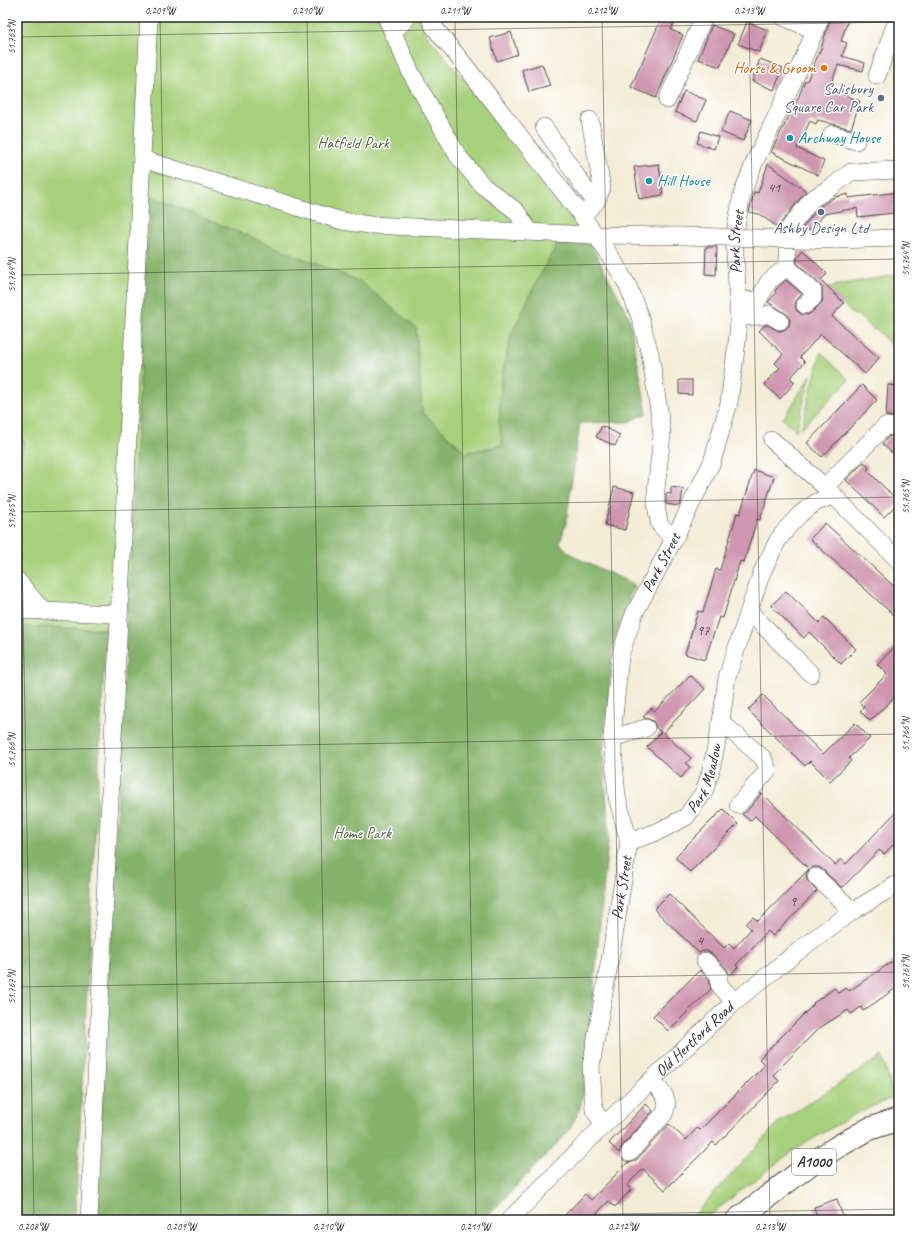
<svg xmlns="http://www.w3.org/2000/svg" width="916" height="1237" viewBox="0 0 916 1237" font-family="Caveat,sans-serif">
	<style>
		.green { fill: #a7d07b; stroke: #697e53 }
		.forest { fill: #85b26b; stroke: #586e4b }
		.building { fill: #ce96af }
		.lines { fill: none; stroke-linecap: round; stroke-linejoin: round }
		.minor-casing { stroke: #494845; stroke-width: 18 }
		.major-casing { stroke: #494845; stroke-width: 24 }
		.minor { stroke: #fff; stroke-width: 17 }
		.major { stroke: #fff; stroke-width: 22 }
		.minor-bridge-casing { stroke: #494845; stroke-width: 18; stroke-linecap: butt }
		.minor-bridge { stroke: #fff; stroke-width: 17 }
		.ticks { fill: none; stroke: #2b2b2b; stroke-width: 1; stroke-opacity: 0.45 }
		.food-dot { fill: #e8710a; stroke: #fff; stroke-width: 1.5 }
		.service-dot { fill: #5c6f8a; stroke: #fff; stroke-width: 1.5 }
		.culture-dot { fill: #0f9aa8; stroke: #fff; stroke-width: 1.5 }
		.labels { text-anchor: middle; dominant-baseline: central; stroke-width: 3; stroke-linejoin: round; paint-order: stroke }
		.number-label { font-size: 14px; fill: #54464c }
		.shield { fill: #fff; stroke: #6b6b6b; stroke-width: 1 }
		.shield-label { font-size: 15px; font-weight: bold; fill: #2b2b2b }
		.food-label { font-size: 16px; fill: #c56008; stroke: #fff; text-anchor: end }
		.service-label { font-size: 16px; fill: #4e5e75; stroke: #fff; text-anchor: end }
		.culture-label { font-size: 16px; fill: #0d838f; stroke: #fff; text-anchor: start }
		.park-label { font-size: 16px; fill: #505d43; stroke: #fff }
		.street-label { font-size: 16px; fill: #2b2b2b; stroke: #fff }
		.neatline { fill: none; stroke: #2b2b2b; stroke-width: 1.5 }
		.ticks-label { font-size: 10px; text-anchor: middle; fill: #2b2b2b }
	</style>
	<rect width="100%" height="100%" fill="#fff"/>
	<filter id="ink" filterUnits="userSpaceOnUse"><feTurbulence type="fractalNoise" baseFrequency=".025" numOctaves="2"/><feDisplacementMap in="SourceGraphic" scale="8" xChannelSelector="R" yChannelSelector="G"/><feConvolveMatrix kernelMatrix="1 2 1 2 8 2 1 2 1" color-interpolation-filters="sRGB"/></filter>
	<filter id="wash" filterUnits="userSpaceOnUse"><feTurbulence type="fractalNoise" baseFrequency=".012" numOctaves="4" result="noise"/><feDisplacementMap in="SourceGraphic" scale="16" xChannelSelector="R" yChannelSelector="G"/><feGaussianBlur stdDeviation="0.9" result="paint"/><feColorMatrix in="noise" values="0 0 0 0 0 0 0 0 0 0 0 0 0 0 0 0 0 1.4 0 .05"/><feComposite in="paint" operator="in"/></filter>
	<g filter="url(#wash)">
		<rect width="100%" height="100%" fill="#f3ecd6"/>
		<path class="green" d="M17 17H421L426 34 581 221 591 245 557 244 533 289 511 335 499 424 503 445 466 453 422 412 416 328 127 630 17 626Z
			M894 275 899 276V344L891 345 876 329 874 330 858 315 852 314 827 287Z
			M821 352 849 380 801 429Z
			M811 375 796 431 783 419Z
			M882 1056 894 1097 855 1114 794 1150 744 1188 704 1220H690L778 1123Z"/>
		<path class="forest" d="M150 196 361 282 416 328 422 412 466 453 503 445 499 424 501 381 511 335 533 289 557 244 591 245 629 316 647 413 628 422 580 423 566 523 560 543 568 552 581 560 634 584 613 645 603 753 609 833 583 1095 579 1111 569 1131 484 1220H95Z
			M17 436 25 442 17 466Z
			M17 626 106 630 75 1220H17Z"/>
		<g id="blocks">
			<path class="building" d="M662 17H667L675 20 671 30 683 35 656 98 631 87Z
				M831 17H849L841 41 847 43 842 56 865 63 863 71 838 65 829 89 860 101 851 129 818 120 816 124 810 121 797 148 824 161 818 175 771 152 799 96 805 80 807 81 821 48Z
				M747 22 768 30 759 52 738 44Z
				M712 25 734 34 720 67 698 59Z
				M511 32 518 54 497 61 490 38Z
				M760 59 783 68 774 90 752 81Z
				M542 64 550 86 529 92 522 70Z
				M684 91 706 100 697 121 675 112Z
				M730 111 752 120 743 141 721 132Z
				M701 131 718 137 714 149 697 143Z
				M659 164 663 195 639 199 634 167Z
				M768 164 806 191 780 224 779 228 759 214 749 212 754 192 758 193Z
				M899 192V207L893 208 894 213 858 217 857 208 824 214 813 229H806L803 227 819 207 835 197 848 194V198Z
				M706 247H717L716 275 705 274Z
				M803 250 827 274 821 280 844 303 832 316 879 358 865 374 821 334 800 357 805 362 790 378 795 382 780 399 764 384 780 368 775 363 783 354 759 331 764 326 767 325 779 331 784 330 789 326 790 321 789 316 785 313 768 302 776 293 775 291 777 288 786 280 802 294 796 301 795 307 797 311 801 314 807 315 811 313 822 302 823 298 822 287 797 263V257Z
				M679 380H692V395L679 394Z
				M862 385 877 400 822 457 807 443Z
				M888 385 899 386 898 417 886 416Z
				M602 426 620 435 615 446 596 437Z
				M889 436H892L899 443V459L882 444Z
				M864 462 869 468 867 470 899 502 884 517 846 480Z
				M754 470 774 477 760 520 757 519 744 562 740 561 723 618 719 617 705 660 685 654 698 611 703 612 716 569 720 570 737 513 740 514Z
				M614 487 634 492 625 530 605 525Z
				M671 487 683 489 681 502 679 506 666 504V493L671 494Z
				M825 523 899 591V620L810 539Z
				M786 591 819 623 824 617 856 649 841 664 809 632 804 638 771 606Z
				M899 643V693L870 721 860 711 864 707 859 702 887 674 877 664Z
				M690 675 705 689 663 733 691 758 686 764 690 767 681 778 647 747 661 732 656 728 655 725 653 721 643 717 651 708 655 711Z
				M763 695 823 754 855 723 870 738 849 758 851 761 830 781 810 761 805 766 748 710Z
				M762 793 835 865 841 859 846 864 899 809V839L884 854 879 850 842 888 822 869 819 867H813L809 870 806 874 807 880 817 891 773 936 768 931 736 965 738 967 730 975 726 968 712 954 707 951H703L699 953 654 909 669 894 724 948 729 943 734 948 751 929 746 924 753 917 758 921 809 869 755 816 750 821 742 814 746 812Z
				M723 809 738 824 690 872 675 857Z
				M899 957V986L863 1011 861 1007 851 1014 848 1010 818 1029 773 1075 779 1081 716 1145 713 1142 665 1190 643 1169 627 1185 631 1190 615 1207 609 1201 590 1220H560L585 1194 591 1200 627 1163 632 1162 636 1160 669 1124 686 1140 697 1128 700 1130 765 1065 759 1059 814 1004 813 1003 835 988 838 993 846 988 849 991Z
				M700 970 709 979 711 989 668 1031 653 1016Z
				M646 1104 653 1111 622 1146 619 1153 609 1143Z
				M837 1199 844 1220H818L814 1207Z"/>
		</g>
	</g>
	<g filter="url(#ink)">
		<use href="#blocks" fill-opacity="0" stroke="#494845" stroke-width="1"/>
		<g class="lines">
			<g class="minor-casing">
				<g id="minor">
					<path d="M386 17 411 73 458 156 483 186 516 211 530 232"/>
					<path d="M429 17 434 27 467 68 582 216 611 257 628 286 640 317 650 354 659 411 662 435 656 490V504L658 517 660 525 674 539"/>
					<path d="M783 17 816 31"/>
					<path d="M393 32 408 17"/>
					<path d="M877 76 894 28"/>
					<path d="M667 100 704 17"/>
					<path d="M590 120 602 188 596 202"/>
					<path d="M544 127 583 186 596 202 582 216"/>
					<path d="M832 134 856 141"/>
					<path d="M142 159 342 221 370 225 594 235 681 236"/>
					<path d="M835 240 899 238"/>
					<path d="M787 267 788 230 812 199 833 186 851 172 899 170"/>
					<path d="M738 301 758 300 769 281 787 267 813 291V298L805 305"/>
					<path d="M738 317 761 316 769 314 780 321"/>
					<path d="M772 440 825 487 899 561"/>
					<path d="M825 487 885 426 899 427"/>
					<path d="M17 580 43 611"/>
					<path d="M17 610 119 614"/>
					<path d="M749 611 811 674"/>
					<path d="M721 722 763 758 768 770 738 805"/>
					<path d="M612 738 646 728"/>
					<path id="s1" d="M629 842 657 832 686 817 704 792 711 770 721 722 727 677 762 572 778 540 788 527 800 514 815 503 834 495"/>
					<path d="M816 877 853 911"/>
					<path d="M705 961 719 975V984L734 1002"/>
					<path id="s2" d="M604 1125 594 1110 591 1066 614 937 629 842 617 797 612 738 620 656 634 614 674 539 712 462 729 403 738 334V301L734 238 742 194 755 161 797 73 821 17"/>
					<path d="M629 1153 664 1114C672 1099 661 1091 651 1080"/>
					<path d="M89 1220 149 17"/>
					<path id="s3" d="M509 1220 604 1125 734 1002 815 938 853 911 899 883"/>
				</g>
			</g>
			<g class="major-casing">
				<path id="major" d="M737 1220 809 1165 837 1147 869 1129 899 1119"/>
			</g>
			<use href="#minor" class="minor"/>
			<use href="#major" class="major"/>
			<g class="minor-bridge-casing">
				<path id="minor-bridge" d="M681 236 835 240"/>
			</g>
			<use href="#minor-bridge" class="minor-bridge"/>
		</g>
	</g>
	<path class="ticks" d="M160 17 181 1220M307 17 328 1220M455 17 476 1220M602 17 623 1220M749 17 770 1220M897 17 899 154M17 37 899 22M17 273 34 1220M17 275 899 259M17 512 899 497M17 750 899 734M17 987 899 972M277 1220 899 1209"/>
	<circle class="food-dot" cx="824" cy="68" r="4"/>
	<g class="service-dot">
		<circle cx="881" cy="98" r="4"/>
		<circle cx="821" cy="212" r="4"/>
	</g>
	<g class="culture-dot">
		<circle cx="790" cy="138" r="4"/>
		<circle cx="649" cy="181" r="4"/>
	</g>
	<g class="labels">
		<g class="number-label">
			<text x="774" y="187">41</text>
			<text x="703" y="630">97</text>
			<text x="793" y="901">9</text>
			<text x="700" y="940">4</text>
		</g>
		<rect class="shield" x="792" y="1149" width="44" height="26" rx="3"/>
		<g class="shield-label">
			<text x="814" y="1162">A1000</text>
		</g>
		<g class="food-label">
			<text x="816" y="68">Horse &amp; Groom</text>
		</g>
		<g class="service-label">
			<text x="873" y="89">Salisbury<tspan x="873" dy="18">Square Car Park</tspan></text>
			<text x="821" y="228" text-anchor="middle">Ashby Design Ltd</text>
		</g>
		<g class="culture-label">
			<text x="798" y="138">Archway House</text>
			<text x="657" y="181">Hill House</text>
		</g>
		<g class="park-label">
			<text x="353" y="143">Hatfield Park</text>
			<text x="362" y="833">Home Park</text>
		</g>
		<g class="street-label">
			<text stroke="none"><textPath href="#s2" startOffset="916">Park Street</textPath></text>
			<text stroke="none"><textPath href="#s2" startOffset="580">Park Street</textPath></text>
			<text stroke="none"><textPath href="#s1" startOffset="106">Park Meadow</textPath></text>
			<text stroke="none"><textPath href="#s2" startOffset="243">Park Street</textPath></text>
			<text stroke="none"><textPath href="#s3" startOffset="259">Old Hertford Road</textPath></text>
		</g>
	</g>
	<rect width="916" height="1237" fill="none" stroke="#fff" stroke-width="44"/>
	<rect x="22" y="22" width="872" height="1193" class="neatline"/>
	<g class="ticks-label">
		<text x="160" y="14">0.209°W</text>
		<text x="307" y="14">0.210°W</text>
		<text x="455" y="14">0.211°W</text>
		<text x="602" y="14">0.212°W</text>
		<text x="749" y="14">0.213°W</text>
		<text transform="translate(11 37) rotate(-90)" y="4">51.763°N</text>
		<text transform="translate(905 259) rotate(-90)" y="4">51.764°N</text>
		<text transform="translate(11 275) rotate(-90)" y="4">51.764°N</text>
		<text transform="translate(905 497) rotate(-90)" y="4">51.765°N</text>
		<text transform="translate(11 512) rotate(-90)" y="4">51.765°N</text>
		<text transform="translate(905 734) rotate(-90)" y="4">51.766°N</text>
		<text transform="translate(11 750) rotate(-90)" y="4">51.766°N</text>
		<text transform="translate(905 972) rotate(-90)" y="4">51.767°N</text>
		<text transform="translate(11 987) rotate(-90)" y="4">51.767°N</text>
		<text x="33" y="1230">0.208°W</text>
		<text x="181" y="1230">0.209°W</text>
		<text x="328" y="1230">0.210°W</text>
		<text x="475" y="1230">0.211°W</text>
		<text x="623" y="1230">0.212°W</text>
		<text x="770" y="1230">0.213°W</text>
	</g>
</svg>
